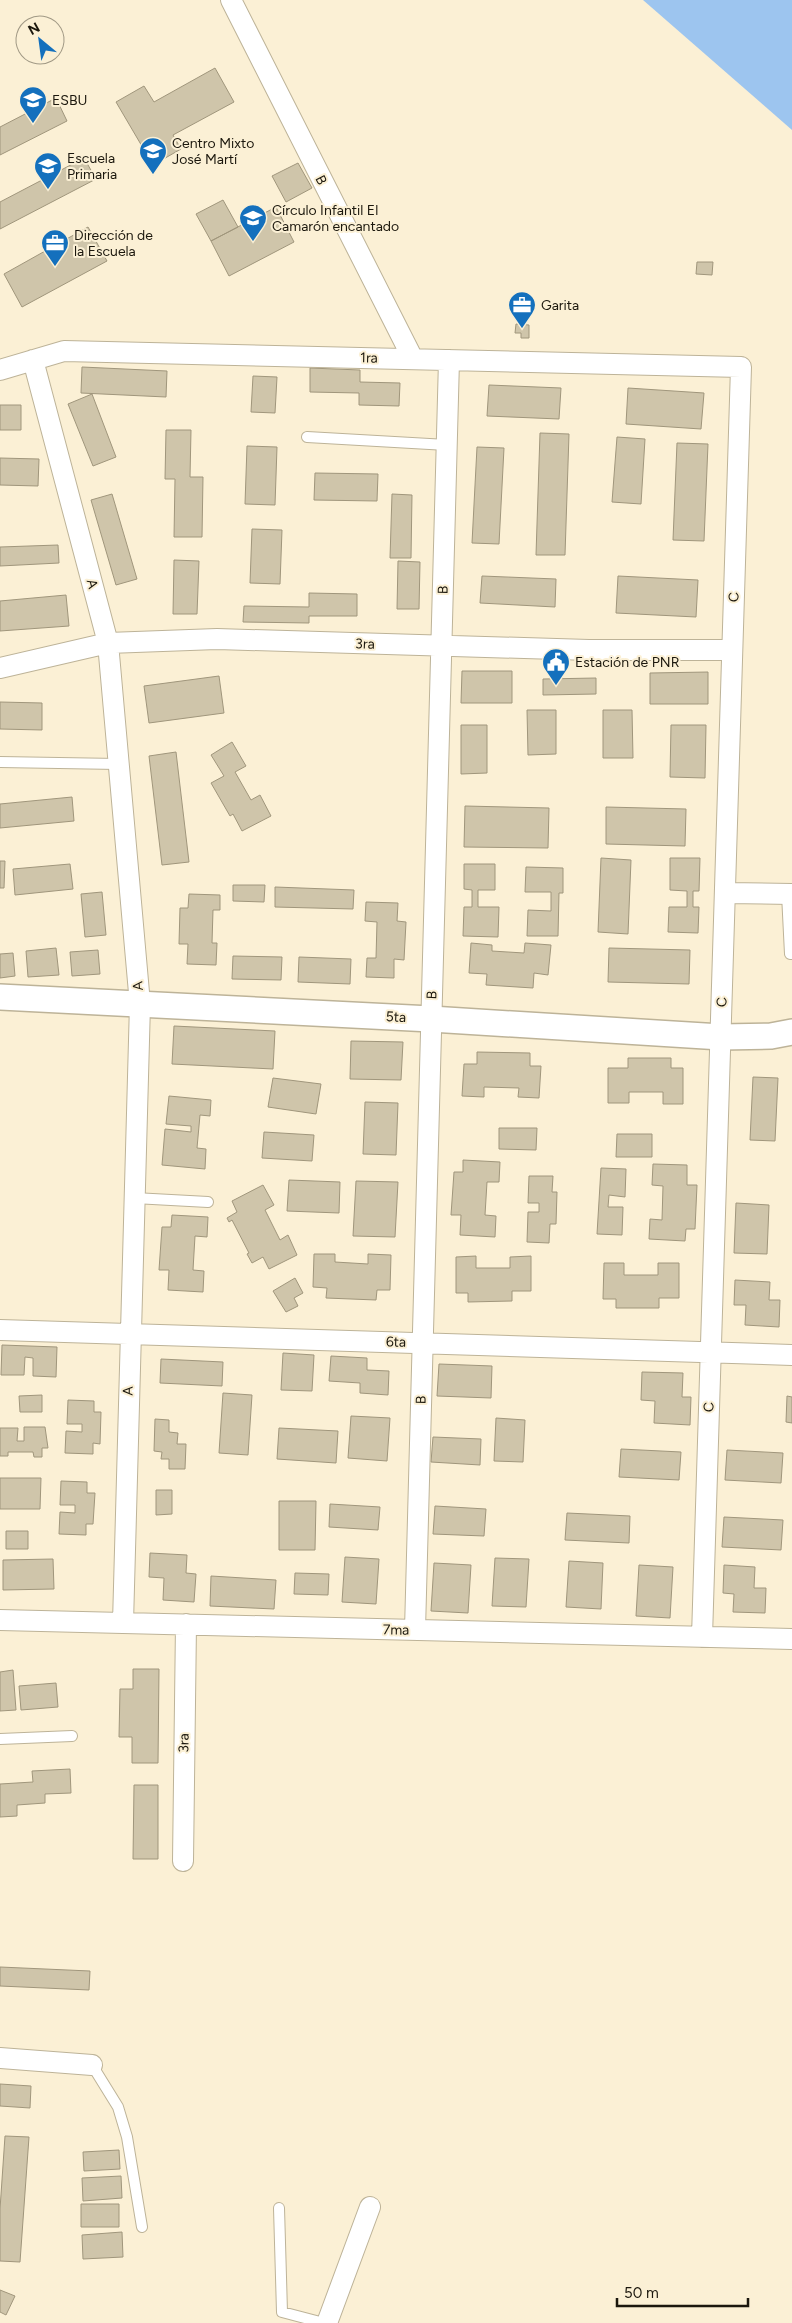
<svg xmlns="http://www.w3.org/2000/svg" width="792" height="2323" viewBox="0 0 792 2323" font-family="Figtree,sans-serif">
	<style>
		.water { fill: #9dc5ef }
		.building { fill: #cfc5aa; stroke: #a0967c }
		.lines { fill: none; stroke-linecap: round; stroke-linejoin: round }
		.service-casing { stroke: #bdb398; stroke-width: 12 }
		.minor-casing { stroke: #bdb398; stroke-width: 22 }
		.tertiary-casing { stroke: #bdb398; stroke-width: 28 }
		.service { stroke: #fff; stroke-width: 10 }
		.minor { stroke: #fff; stroke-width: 20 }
		.tertiary { stroke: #fff; stroke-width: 25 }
		.labels { text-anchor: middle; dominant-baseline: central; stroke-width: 4; stroke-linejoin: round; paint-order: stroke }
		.poi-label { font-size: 14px; fill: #1b170d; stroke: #fbf0d5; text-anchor: start }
		.street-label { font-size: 14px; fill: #1b170d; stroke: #fbf0d5 }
	</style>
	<rect width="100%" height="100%" fill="#fbf0d5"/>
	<path class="water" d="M643 0H792V130Z"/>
	<path class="building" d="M215 68 234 102 173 135 181 149 153 165 116 102 144 86 154 102Z
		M56 98 67 121 0 155V127Z
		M84 158 96 179 0 229V202Z
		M298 163 312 188 286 202 272 176Z
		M223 200 238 227 211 241 196 214Z
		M276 207 294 242 229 276 211 241Z
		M88 227 107 261 22 307 4 274Z
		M697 262H713L712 275 696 274Z
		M516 324 529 325V338H521V333H515Z
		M82 367 167 371 166 397 81 393Z
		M310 368 360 370V382L400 383 399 406 359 405V393L310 392Z
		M253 376 277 377 275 413 251 412Z
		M489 385 561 388 559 419 487 416Z
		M628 388 704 393 701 429 626 424Z
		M92 394 116 457 93 466 68 404Z
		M0 405H21V430H0Z
		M166 430H191L190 477H203L202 537H174L175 479H165Z
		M540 433 569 434 565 555H536Z
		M617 437 645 439 641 504 612 502Z
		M677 443 708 444 704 541 673 540Z
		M247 446 277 447 275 505 245 504Z
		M477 447 504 448 499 544 472 543Z
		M0 458 39 459 38 486 0 485Z
		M315 473 378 474 377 501 314 500Z
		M112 494 137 579 116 585 91 500Z
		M392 494 412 495 411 558H390Z
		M252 529 282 530 280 584 250 583Z
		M58 545 59 563 0 566V547Z
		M174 560 199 561 197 614H173Z
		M398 561 420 562 419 609H397Z
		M482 576 556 579 555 607 480 603Z
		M618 576 698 580 696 617 616 613Z
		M309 593 357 594V616H309V623L243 622 244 606 309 607Z
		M66 595 69 626 0 631V601Z
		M462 671H512V703H461Z
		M708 672V704H650V673Z
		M219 676 224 713 149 723 144 686Z
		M596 678V694L543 695V679Z
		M0 702 42 703V730L0 729Z
		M527 710H556V754L528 755Z
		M603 710H632L633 758H603Z
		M461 725H487V773L461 774Z
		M671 725H706L705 778 670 777Z
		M232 742 246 766 235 772 251 800 260 795 271 816 242 831 233 814 230 816 211 783 224 776 211 755Z
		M176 752 189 862 162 865 149 756Z
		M72 797 74 821 0 828V804Z
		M465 806 549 808 548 848 464 847Z
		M606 807 686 809 685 846 606 844Z
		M601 858 631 860 628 934 598 932Z
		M670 858H700L699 891H693V907H699L698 933 668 932 669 907H687V891L670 890Z
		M0 861H5L4 888H0Z
		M70 864 73 889 15 895 13 869Z
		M464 864H495V890H478V907H499L498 937 463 936 464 907H472V890L464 889Z
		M526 867 563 868V893H559L558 936H527L528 910 551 911V892H525Z
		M233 885H265L264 902 233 901Z
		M275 887 354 890 353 909 275 907Z
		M102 892 106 935 85 937 81 894Z
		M189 894 220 895V910H213L212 943H217L216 965 187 964 188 944H179L180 908H188Z
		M366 902 398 903 397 921 406 922 404 960 394 959V978L366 977 367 958H376L377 922 365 921Z
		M471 943 492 945V951L524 953 525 943 551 945 548 975 534 973 533 988 486 985 487 974 469 973Z
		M56 948 59 975 28 977 26 951Z
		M609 948 690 950 689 984 608 982Z
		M98 950 100 974 72 976 70 952Z
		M13 953 15 976 0 978V954Z
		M233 956 282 957 281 980 232 979Z
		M299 957 351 959 350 984 298 982Z
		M174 1026 275 1031 273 1069 172 1064Z
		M351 1041 403 1042 401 1080 350 1079Z
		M477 1052 530 1053V1066H541L539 1098 518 1097 519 1088 484 1087V1097L462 1096 464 1064H477Z
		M628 1058H671V1068H683V1104H663V1092H629V1103H608V1068H628Z
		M753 1077 778 1078 775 1141 750 1140Z
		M273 1078 321 1084 316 1114 268 1107Z
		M169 1096 211 1100 210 1116 200 1115 197 1148 206 1149 205 1169 162 1165 165 1129 191 1132V1126L166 1124Z
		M365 1102 398 1103 396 1155 363 1154Z
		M499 1128H537L536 1150 499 1149Z
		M264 1132 314 1135 312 1161 262 1158Z
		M617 1134H652V1157H616Z
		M463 1160 500 1162 499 1182H487L485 1215 496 1216 495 1237 460 1235 461 1215H451L454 1172H463Z
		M653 1164 687 1165V1185H697L695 1229H686L685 1241 649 1239 650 1219 662 1220 663 1186 652 1185Z
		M601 1168 626 1169 625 1197 609 1195 608 1207H623L622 1235 597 1234Z
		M529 1176H553L552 1192H557L556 1224H550L549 1243 527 1242 528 1212H539V1203H528Z
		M289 1180 340 1182 339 1213 287 1211Z
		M356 1181 398 1182 395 1237 353 1236Z
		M263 1185 274 1205 265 1210 280 1240 288 1235 297 1255 269 1269 263 1257 252 1263 247 1254 249 1253 232 1220 229 1222 227 1218 237 1212 232 1201Z
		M736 1203 769 1205 767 1254 734 1253Z
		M172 1215 208 1217 207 1237 195 1236 193 1270 204 1271 203 1292 168 1290 169 1270H159L162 1227H171Z
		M314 1254H335V1262L368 1264V1254L391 1255 390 1290H377L376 1300 326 1298 327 1288 313 1287Z
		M476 1256V1268H510V1257L531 1256V1291H512V1301L468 1302V1293H456V1257Z
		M604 1263H624V1275H658V1263H679V1298H659V1308H616V1299H603Z
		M295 1278 303 1293 294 1298 298 1306 286 1312 273 1291Z
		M735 1280 770 1282 769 1300H780L779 1327 745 1325 746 1305H734Z
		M2 1345 57 1347 56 1377 33 1376V1358L25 1357 24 1375H1Z
		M283 1353 314 1355 312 1391 281 1390Z
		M331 1356 367 1358V1370L389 1371 388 1395 360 1393V1383L329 1381Z
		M161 1359 223 1362 222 1386 160 1383Z
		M439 1364 492 1366 491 1398 437 1396Z
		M642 1372 683 1373 682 1397H691L690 1425 654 1423 655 1401 641 1400Z
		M223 1393 252 1395 248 1455 219 1453Z
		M42 1395V1412H20L19 1396Z
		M787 1396 792 1397V1423L786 1422Z
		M68 1400 94 1401V1412H101L100 1444 93 1443V1454L65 1453 66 1431 82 1432V1424H67Z
		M351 1416 390 1418 387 1461 348 1458Z
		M496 1418 525 1420 523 1462 494 1461Z
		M155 1419 169 1420V1432L178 1433 177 1444H186L185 1469H169V1459H161L162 1452 154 1451Z
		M24 1427H45L48 1448H42V1457H34L33 1452H8V1456H0V1428H18L17 1441H24Z
		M279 1428 338 1431 336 1463 277 1459Z
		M433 1437 481 1439 480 1465 431 1462Z
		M621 1449 681 1452 679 1480 619 1477Z
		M727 1450 783 1453 781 1483 725 1480Z
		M0 1478H41L40 1509H0Z
		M61 1481 87 1482V1493H95L93 1524H86V1535L59 1534 60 1512 75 1513V1505H60Z
		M156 1490H172V1514L156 1515Z
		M279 1501H316L315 1550H279Z
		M330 1504 380 1507 378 1530 329 1527Z
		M435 1506 486 1509 484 1536 433 1534Z
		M567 1513 630 1516 629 1543 565 1540Z
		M724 1517 783 1520 781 1550 722 1547Z
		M6 1531H28V1549H6Z
		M150 1553 187 1555 186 1573 196 1574 194 1602 163 1600 164 1578 149 1577Z
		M345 1557 379 1559 376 1604 342 1602Z
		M495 1558 529 1559 526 1607 492 1606Z
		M53 1559 54 1589 3 1590V1560Z
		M569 1561 603 1563 601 1609 566 1607Z
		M434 1563 471 1565 468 1613 431 1611Z
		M639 1565 673 1567 670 1618 636 1616Z
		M724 1565 755 1567 754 1588H766L765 1613 733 1612 734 1594 723 1593Z
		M295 1573 329 1574 328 1595 294 1594Z
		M211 1576 276 1580 274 1609 210 1606Z
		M133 1669H159L158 1763H132V1737H119L120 1689H133Z
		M13 1670 16 1710 0 1711V1672Z
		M56 1683 58 1707 21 1710 19 1686Z
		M70 1769 71 1793 45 1794V1803L17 1805V1816L0 1817V1784L33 1782 32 1771Z
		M134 1785H158V1859H133Z
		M0 1967 90 1971 89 1990 0 1986Z
		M0 2084 31 2086 30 2108 0 2106Z
		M5 2136 29 2137 20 2262 0 2261V2209Z
		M119 2150 120 2169 84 2171 83 2152Z
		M121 2176 122 2198 83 2201 82 2178Z
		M81 2204H119V2227H81Z
		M122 2232 123 2257 83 2259 82 2235Z
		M0 2290 15 2296 6 2315 0 2312Z"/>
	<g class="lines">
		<g class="service-casing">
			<path id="service" d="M307 437 447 445
				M0 762 118 764
				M787 894 790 954H792
				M134 1198 208 1202
				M0 1739 72 1736
				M92 2065 118 2107 127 2137 142 2227
				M279 2208 282 2312 324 2323"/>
		</g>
		<g class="minor-casing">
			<path id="minor" d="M231 0 413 359
				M33 360 108 643 140 1004 123 1623
				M0 370 64 351 741 367 702 1637
				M0 668 108 643 217 639 589 650H732
				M725 893 792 894
				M0 1330 792 1355
				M0 1620 792 1639
				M415 1630 449 360
				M183 1861 186 1624
				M0 2058 92 2065
				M327 2323 370 2207"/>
		</g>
		<g class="tertiary-casing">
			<path id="tertiary" d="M0 997 431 1019 721 1037 771 1036 792 1032"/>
		</g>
		<use href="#service" class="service"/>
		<use href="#minor" class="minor"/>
		<use href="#tertiary" class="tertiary"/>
	</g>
	<defs>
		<g id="school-pin" transform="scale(1.4375)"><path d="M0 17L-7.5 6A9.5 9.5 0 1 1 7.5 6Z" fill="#1470bd" stroke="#fbf0d5"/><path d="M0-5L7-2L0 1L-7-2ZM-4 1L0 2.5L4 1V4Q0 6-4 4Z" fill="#fff"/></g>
		<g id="office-pin" transform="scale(1.4375)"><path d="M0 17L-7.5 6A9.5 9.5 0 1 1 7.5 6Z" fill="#1470bd" stroke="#fbf0d5"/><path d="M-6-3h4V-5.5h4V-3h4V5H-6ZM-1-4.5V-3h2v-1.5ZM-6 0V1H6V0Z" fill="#fff"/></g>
		<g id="civic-pin" transform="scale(1.4375)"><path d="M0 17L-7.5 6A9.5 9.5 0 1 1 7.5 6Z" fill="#1470bd" stroke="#fbf0d5"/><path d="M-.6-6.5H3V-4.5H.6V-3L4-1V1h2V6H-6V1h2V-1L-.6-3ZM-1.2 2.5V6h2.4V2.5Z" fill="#fff"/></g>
	</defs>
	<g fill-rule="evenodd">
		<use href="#school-pin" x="33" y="100"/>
		<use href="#school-pin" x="153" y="151"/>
		<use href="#school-pin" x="48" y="166"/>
		<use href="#school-pin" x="253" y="218"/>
		<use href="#office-pin" x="55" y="243"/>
		<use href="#office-pin" x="522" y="305"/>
		<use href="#civic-pin" x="556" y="662"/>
	</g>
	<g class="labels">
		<g class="poi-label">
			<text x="52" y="100">ESBU</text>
			<text x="172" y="143">Centro Mixto<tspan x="172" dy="16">José Martí</tspan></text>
			<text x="67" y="158">Escuela<tspan x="67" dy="16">Primaria</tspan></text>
			<text x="272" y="210">Círculo Infantil El<tspan x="272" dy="16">Camarón encantado</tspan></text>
			<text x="74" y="235">Dirección de<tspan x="74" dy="16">la Escuela</tspan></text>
			<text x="541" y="305">Garita</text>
			<text x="575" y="662">Estación de PNR</text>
		</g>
		<g class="street-label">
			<text transform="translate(321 180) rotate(63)">B</text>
			<text transform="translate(369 358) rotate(1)">1ra</text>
			<text transform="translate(92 584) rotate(75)">A</text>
			<text transform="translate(443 590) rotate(-89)">B</text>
			<text transform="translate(734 597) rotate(-88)">C</text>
			<text transform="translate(365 644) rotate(2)">3ra</text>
			<text transform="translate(138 986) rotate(-95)">A</text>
			<text transform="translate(432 995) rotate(-88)">B</text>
			<text transform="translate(722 1002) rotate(-88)">C</text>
			<text transform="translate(396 1017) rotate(3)">5ta</text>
			<text transform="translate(396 1342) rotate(2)">6ta</text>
			<text transform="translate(128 1391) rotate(-89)">A</text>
			<text transform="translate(421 1400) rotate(-89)">B</text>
			<text transform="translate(709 1407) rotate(-88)">C</text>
			<text transform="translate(396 1630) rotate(1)">7ma</text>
			<text transform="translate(184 1743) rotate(-89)">3ra</text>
		</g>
	</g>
	<g transform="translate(40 40) rotate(331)"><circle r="24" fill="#fbf0d5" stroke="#a19985"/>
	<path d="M0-4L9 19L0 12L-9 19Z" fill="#1470bd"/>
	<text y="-8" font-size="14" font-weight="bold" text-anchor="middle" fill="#1b170d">N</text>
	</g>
	<path d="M617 2298v8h131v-8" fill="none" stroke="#1b170d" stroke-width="2.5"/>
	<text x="624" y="2298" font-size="15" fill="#1b170d" stroke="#fbf0d5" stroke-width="4" paint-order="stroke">50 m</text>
</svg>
